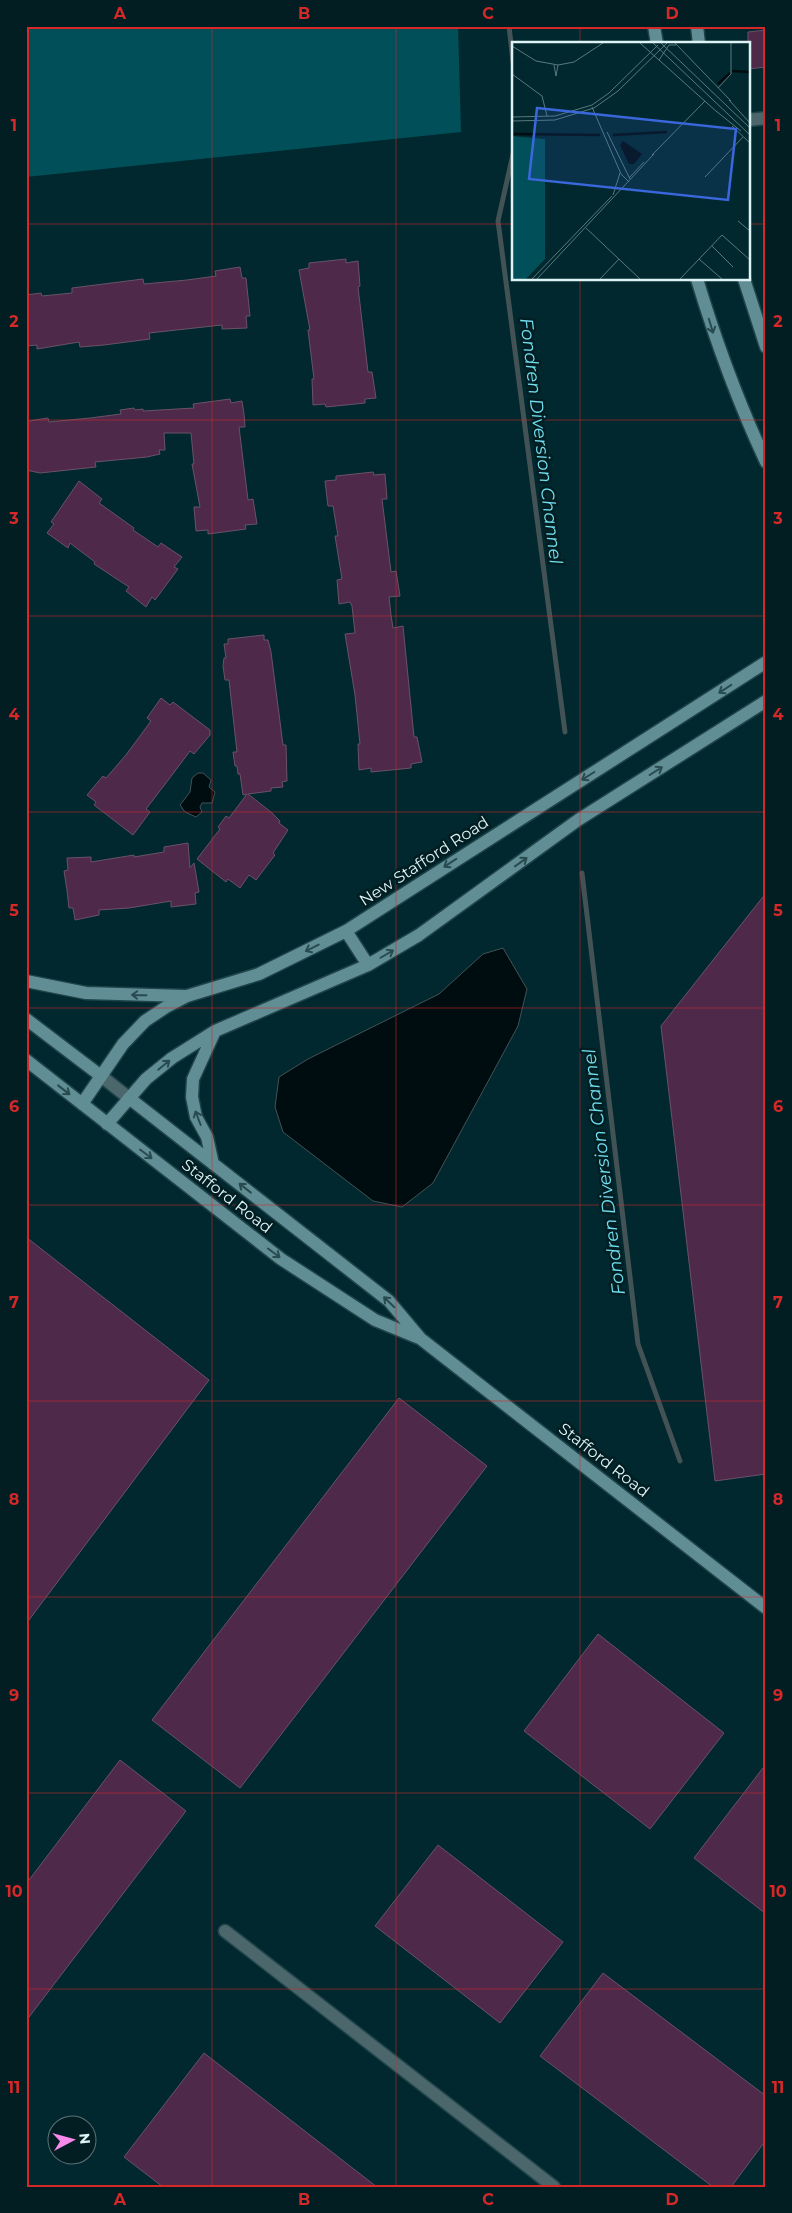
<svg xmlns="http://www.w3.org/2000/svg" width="792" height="2213" viewBox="0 0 792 2213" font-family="Montserrat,sans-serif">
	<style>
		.green { fill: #004f59 }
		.water { fill: #000d10; stroke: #435255 }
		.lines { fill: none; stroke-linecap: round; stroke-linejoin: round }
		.stream { stroke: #435255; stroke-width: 5 }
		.building { fill: #4e294a; stroke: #6a5266 }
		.minor-casing { stroke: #1f444a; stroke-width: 15 }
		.tertiary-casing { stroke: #1f444a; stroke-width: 15 }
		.secondary-casing { stroke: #1f444a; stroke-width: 15 }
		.minor { stroke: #4b676c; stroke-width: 12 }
		.tertiary { stroke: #4b676c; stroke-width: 12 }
		.secondary { stroke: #618e95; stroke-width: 12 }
		.oneway { stroke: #284b50 }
		.grid { fill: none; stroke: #d62828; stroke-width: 1; stroke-opacity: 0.55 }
		.labels { text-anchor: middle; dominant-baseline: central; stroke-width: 5; stroke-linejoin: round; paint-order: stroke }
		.street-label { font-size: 16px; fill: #def3f6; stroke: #021e22 }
		.water-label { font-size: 18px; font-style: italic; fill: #70e0f0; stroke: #021e22 }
		.inset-river { fill: none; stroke: #000d10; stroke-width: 2.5 }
		.inset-road { fill: none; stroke: #59797e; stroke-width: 1 }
		.view { fill: #3a67dc; fill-opacity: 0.15; stroke: #3a67dc; stroke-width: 2.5 }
		.inset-edge { fill: none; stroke: #def3f6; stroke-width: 2.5 }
		.neatline { fill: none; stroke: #d62828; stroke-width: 2 }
		.grid-label { font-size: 16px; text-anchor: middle; font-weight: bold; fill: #d62828 }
	</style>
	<rect width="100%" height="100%" fill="#00282e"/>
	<path class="green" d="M26 26H458L461 132 26 177Z"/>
	<path class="water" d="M198 773H203L211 780 209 787 215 792 212 803H202L200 807 202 812 196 817 185 812 180 805 190 792 192 778Z
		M503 948 527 989 518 1026 433 1183 402 1207 373 1201 283 1132 275 1107 279 1077 308 1059 439 994 483 954Z"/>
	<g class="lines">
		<path class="stream" d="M509 26 513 62
			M513 154 498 221 565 732
			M582 873 638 1344 680 1461"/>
	</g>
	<path class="building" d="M766 30V67L748 69V32Z
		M346 259V263L358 261 360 286 358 287 368 372H372L376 398 365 399V403L326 407 325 404 313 405 312 379H314L308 330H310L299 270 309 268V263Z
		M240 267 242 278H246L250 316H246L247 328 222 329V325L149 333 150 339 104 345 80 347 79 342 37 349V345L26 346V295L41 293 42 296 72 293V288L143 279 144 284 187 280 216 276 215 271Z
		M230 399 231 403 242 401 244 414 245 427H239L248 500 253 499 257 524 245 525 246 529 208 534V530L196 531 194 507H200L192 464H194L191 433H164L165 450H159L160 454 147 457 95 462 96 467 40 473 26 470V422L35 420 48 418 49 422 90 418 121 414 120 410 134 408 135 410 143 409V411L194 408 193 404Z
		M373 472 374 475 385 474 387 499H382L391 572 396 571 400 596 389 597 391 615 393 628 403 626 414 737H417L422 762 411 764V768L371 772V768L359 770 358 744H360L355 695 345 634 355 633 352 606 350 602 339 604 337 580 342 579 335 536H338L333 506H328L325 481 336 480V476Z
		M79 481 102 499 99 503 134 528 133 530 158 547 161 543 182 557 174 567 178 569 155 600 152 597 146 607 126 591 129 587 94 564 95 562 70 543 68 548 47 533 54 524 51 522Z
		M264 635V640H268L271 652 283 745H286L287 781 282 782 283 787 271 788V791L248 794 271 812 280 821 279 823 288 830 273 853 275 855 256 880 249 875 240 888 228 879 226 882 197 859 220 829 218 827 226 816 229 818 247 794 243 795 240 774H238L237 766H235L233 752H237L229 680H225L223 666 224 658H226L224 644H228V639Z
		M161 698 170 705 173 702 210 730V735L194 754 190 751 172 775 146 809 150 812 133 835 94 805 96 802 87 795 103 776 106 778 126 755 151 721 147 718Z
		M188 843 190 868 194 863 199 892 195 893 196 904 171 907V901L129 908 99 910V915L75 920 73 908H69L67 890 64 871 68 870 67 858 91 857V862L134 855V857L164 852V847Z
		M766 893V1474L715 1481 661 1026Z
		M26 1237 209 1380 26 1624Z
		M399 1398 487 1466 240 1788 152 1720Z
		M598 1634 724 1733 650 1829 524 1731Z
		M120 1760 186 1811 26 2021V1884Z
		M766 1764V1914L694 1858Z
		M438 1845 563 1942 500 2023 375 1926Z
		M603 1973 766 2096V2140L731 2187H713L540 2056Z
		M204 2053 377 2187H163L124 2157Z"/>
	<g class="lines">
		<g class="minor-casing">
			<path id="minor" d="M748 120 766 118
				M225 1931 554 2187"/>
		</g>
		<g class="tertiary-casing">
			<path id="tertiary" d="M101 1076 129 1098"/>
		</g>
		<g class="secondary-casing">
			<path id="secondary" d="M654 26 657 44
				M697 26 699 44
				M697 279C716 342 738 402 766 462
				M744 279 766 347
				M346 931 368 965
				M26 981 86 993 185 996
				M26 1019 101 1076
				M26 1060 281 1259 375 1320 419 1338
				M129 1098 389 1301 421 1339 766 1608
				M82 1104 123 1044 145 1021 166 1007 187 996 259 974 346 931 766 662
				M107 1124 146 1079 172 1058 215 1031 368 965 419 935 578 820 766 701
				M213 1164 207 1137 196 1117 192 1097 193 1079 215 1031"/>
		</g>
		<use href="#minor" class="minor"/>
		<use href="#tertiary" class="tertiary"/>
		<use href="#secondary" class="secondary"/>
	</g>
	<defs><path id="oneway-shaft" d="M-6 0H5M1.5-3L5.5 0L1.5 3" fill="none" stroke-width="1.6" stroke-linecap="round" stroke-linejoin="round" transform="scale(1.25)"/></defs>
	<g class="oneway">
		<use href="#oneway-shaft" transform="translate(711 326) rotate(73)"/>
		<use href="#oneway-shaft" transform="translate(725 689) rotate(147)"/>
		<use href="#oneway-shaft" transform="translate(656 771) rotate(-32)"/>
		<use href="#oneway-shaft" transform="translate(588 776) rotate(148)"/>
		<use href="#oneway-shaft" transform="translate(521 862) rotate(-36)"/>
		<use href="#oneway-shaft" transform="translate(450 863) rotate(147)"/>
		<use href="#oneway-shaft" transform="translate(312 948) rotate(153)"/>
		<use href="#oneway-shaft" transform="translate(387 954) rotate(-30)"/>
		<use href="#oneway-shaft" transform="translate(139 995) rotate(-179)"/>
		<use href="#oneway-shaft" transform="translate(164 1065) rotate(-39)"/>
		<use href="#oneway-shaft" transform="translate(64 1090) rotate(38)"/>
		<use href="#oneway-shaft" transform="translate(198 1118) rotate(-111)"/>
		<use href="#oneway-shaft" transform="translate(146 1154) rotate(37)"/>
		<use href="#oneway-shaft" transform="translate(245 1188) rotate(-142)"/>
		<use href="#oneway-shaft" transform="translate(274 1253) rotate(37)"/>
		<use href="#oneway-shaft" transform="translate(389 1302) rotate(-136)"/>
	</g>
	<path class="grid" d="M212 26V2187M396 26V2187M580 26V44M26 224H513M748 224H766M580 279V2187M26 420H766M26 616H766M26 812H766M26 1008H766M26 1205H766M26 1401H766M26 1597H766M26 1793H766M26 1989H766"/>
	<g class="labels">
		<g class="street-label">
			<text transform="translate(424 861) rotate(-33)">New Stafford Road</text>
			<text transform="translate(227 1196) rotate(38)">Stafford Road</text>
			<text transform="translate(604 1460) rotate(38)">Stafford Road</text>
		</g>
		<g class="water-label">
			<text transform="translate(541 441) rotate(83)">Fondren Diversion Channel</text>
			<text transform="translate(604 1172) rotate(-97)">Fondren Diversion Channel</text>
		</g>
	</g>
	<g transform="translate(512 42)">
		<rect width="238" height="238" fill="#00282e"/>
		<path d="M0 94 33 97V217L14 237H0Z" fill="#004f59"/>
		<path d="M111 99 130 112 122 122H117L108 103Z" fill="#000d10"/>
		<path class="inset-river" d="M220 29 238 30M206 42 218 31M0 92 88 93M101 93 155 90"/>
		<path class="inset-road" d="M128 1 205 70M141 1 238 93M149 1 238 86M163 1 219 59M0 4 24 19 46 23 62 20 91 1M147 18 157 3H164M42 23 44 34 46 23M0 32 30 54 35 74M206 46 219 32V1M217 58 238 81M80 65 109 132 117 140M204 69 229 89M0 75 43 74 80 63 97 51 146 3M0 79 43 78 82 66 106 49 155 1M220 84 238 101M95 90 118 137M140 113 193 59M193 135 231 95M117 136 132 120M101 153 108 131M226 179 238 189M74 186 128 237M200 204 221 225M187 217 210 237M20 237 100 154M25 237 142 112M88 237 107 217M168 237 210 193 238 218"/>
		<path class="view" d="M25 66 224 87 216 158 17 137Z"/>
		<rect width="238" height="238" class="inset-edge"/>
	</g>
	<rect width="792" height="2213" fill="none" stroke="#021e22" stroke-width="55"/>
	<g transform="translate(72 2140) rotate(84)"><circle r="24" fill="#021e22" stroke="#5a7377"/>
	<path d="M0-4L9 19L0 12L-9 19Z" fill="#f888ea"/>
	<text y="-8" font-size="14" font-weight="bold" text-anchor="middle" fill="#def3f6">N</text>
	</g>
	<rect x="28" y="28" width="736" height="2158" class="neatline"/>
	<g class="grid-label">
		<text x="120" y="19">A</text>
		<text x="304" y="19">B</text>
		<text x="488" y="19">C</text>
		<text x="672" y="19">D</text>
		<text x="14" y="131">1</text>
		<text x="778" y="131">1</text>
		<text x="14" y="327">2</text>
		<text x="778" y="327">2</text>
		<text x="14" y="524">3</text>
		<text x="778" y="524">3</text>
		<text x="14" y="720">4</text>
		<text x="778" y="720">4</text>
		<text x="14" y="916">5</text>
		<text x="778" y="916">5</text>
		<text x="14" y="1112">6</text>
		<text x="778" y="1112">6</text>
		<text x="14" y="1308">7</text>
		<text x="778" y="1308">7</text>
		<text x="14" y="1505">8</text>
		<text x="778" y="1505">8</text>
		<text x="14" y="1701">9</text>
		<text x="778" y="1701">9</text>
		<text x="14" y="1897">10</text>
		<text x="778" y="1897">10</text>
		<text x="14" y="2093">11</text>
		<text x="778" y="2093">11</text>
		<text x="120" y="2205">A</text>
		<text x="304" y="2205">B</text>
		<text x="488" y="2205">C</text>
		<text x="672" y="2205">D</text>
	</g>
</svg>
